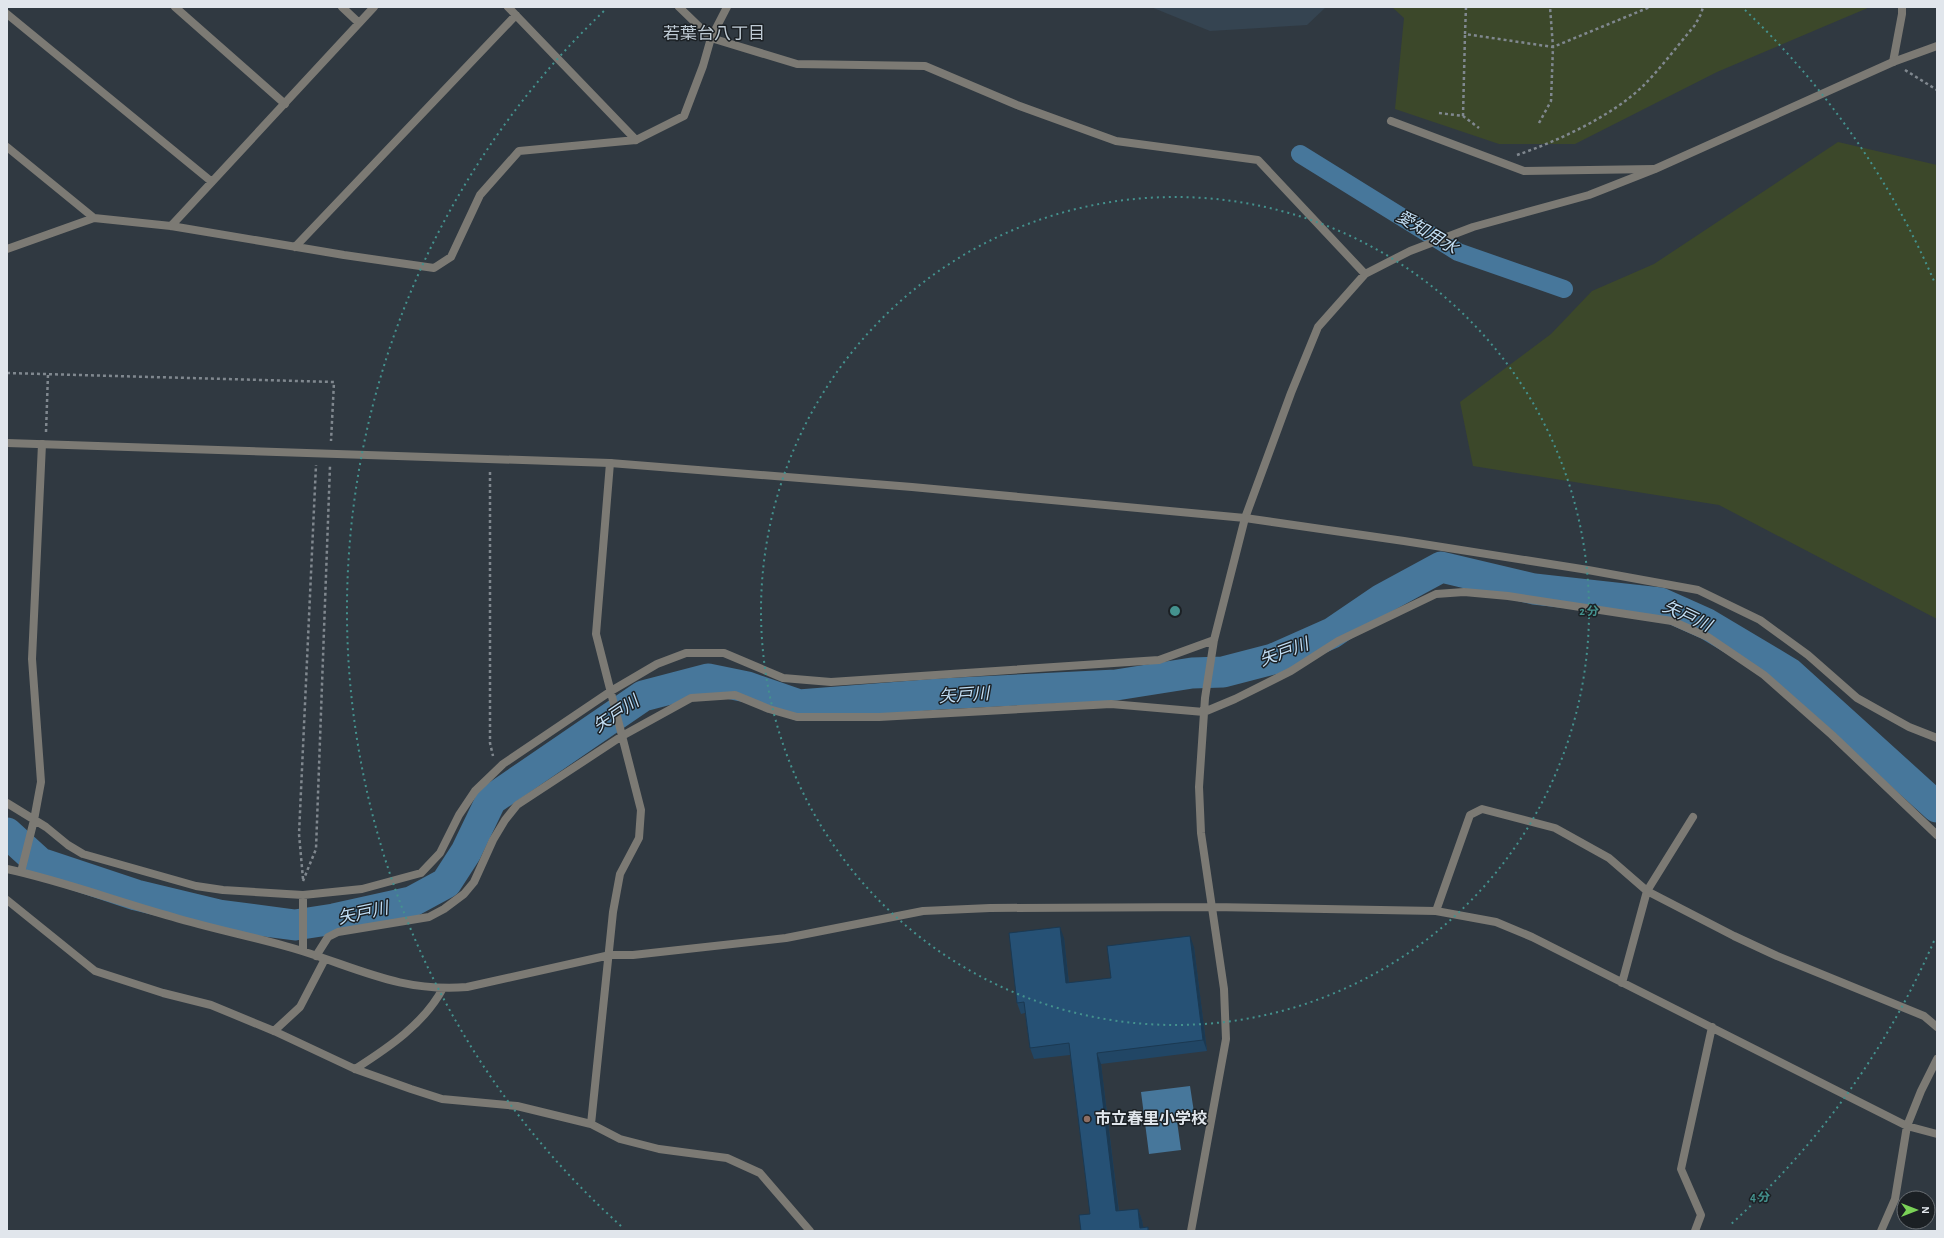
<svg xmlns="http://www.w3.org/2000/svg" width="1944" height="1238" font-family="'Alegreya Sans','Noto Sans JP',sans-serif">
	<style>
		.built { fill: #354451 }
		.green { fill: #3c482a }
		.water { fill: #47779b }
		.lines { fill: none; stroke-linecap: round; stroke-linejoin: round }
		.canal { stroke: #47779b; stroke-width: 18 }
		.river { stroke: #47779b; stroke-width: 31 }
		.path { stroke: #80888f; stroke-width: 2.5; stroke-dasharray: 3 3; stroke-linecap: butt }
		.service { stroke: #7c7a74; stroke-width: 8 }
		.minor { stroke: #7c7a74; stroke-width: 8 }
		.tertiary { stroke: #7c7a74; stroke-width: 8 }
		.wall { fill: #214665 }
		.shaded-wall { fill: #1b3952 }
		.building { fill: #265175; stroke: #1b3952 }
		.ring { fill: none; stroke: #44928e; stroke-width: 2; stroke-dasharray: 2 4 }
		.education-dot { fill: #8d6e63; stroke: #1b2024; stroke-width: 1.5 }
		.labels { text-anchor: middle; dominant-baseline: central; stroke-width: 3; stroke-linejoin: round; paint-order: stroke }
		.poi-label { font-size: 16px; font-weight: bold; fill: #e1e6ec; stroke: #1b2024; text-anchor: start }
		.neighbourhood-label { font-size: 17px; fill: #bfcbd5; stroke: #1b2024 }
		.water-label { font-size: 17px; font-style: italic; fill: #c2def4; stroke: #1b2024 }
		.centre { fill: #44928e; stroke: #1b2024; stroke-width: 2 }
		.ring-label { font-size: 12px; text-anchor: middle; font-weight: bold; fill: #44928e; stroke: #1b2024; stroke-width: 3; stroke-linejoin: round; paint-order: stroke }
	</style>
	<rect width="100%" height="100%" fill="#303941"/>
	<path class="built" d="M1151,7H1326L1307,25L1210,31Z"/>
	<path class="green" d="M1392,7H1870L1717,72L1575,144H1499L1395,109L1404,18Z
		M1838,142L1937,165V619L1719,505L1473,466L1460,402L1551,334L1592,291L1654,264Z"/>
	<path class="water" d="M1190,1086L1195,1119L1177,1121L1181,1150L1149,1154L1141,1092Z"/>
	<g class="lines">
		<path class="canal" d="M1300,154L1458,252L1564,289"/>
		<path class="river" d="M7,833L40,863L136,895L219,915L295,925L334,919L411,902L446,883L466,852L491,800L643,696L708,679L747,687L799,705L940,694L1116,685L1192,673L1223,672L1273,659L1332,633L1382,599L1441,567L1534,589L1660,603L1707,624L1789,673L1937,807"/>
		<path class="path" d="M1466,7L1465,34L1553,47L1650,7
			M1905,70L1937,90
			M1439,113L1463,116L1479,128
			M1463,116L1465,34
			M1539,123L1551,101L1553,47L1550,7
			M1517,155C1558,141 1612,116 1643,86C1661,68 1678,45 1695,25L1701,14L1703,7
			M7,373L334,382L331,441
			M46,432L48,374
			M490,472V743L493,756
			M303,879L299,834L316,465
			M303,881L316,849L330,466"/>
		<path class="service" d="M1893,62L1902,14V7
			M1391,121L1524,171L1654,169"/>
		<path class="minor" d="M175,7L285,104
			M342,7L359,23
			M508,7L636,140
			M679,7L711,38L797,64L925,66L1017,105L1116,141L1258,160L1365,274
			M7,14L212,182
			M7,147L94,218
			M171,226L374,7
			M295,247L516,15
			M7,249L94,218L171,226L344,255L434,268L451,257L480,195L519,151L636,140L684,116L703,66L711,38L727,7
			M7,803L46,827L68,845L83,854L196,886L223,890L303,895L362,889L421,873L440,853L459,815L475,791L503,764L611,691L657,664L686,653H724L783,678L831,682L1159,660L1214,640
			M7,869C63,881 118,902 173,917C216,930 260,938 302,951C362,970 402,992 467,987L610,955H633L786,938L923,911L990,908L1211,907L1436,911L1496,922L1532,937L1907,1126L1937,1134
			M21,872L34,820L41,782L32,659L42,444
			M303,895V951
			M7,900L95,971L163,993L211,1005L274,1031L355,1069L411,1089L442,1099L517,1106L591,1124L620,1139L659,1149L727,1158L760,1173L810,1231
			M1436,911L1470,815L1482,809L1555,828L1609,858L1647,891L1734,936L1777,956L1924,1016L1937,1027
			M316,956L328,937L338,932L429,917L444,909L464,894L474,882L493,840L505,820L517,805L622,736L691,698L735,695L769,709L797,717H879L1111,704L1204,712L1235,699L1291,671L1338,641L1436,594L1464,592L1508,596L1672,621L1708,637L1764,675L1832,735L1937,835
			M1622,983L1647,891L1693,817
			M274,1031L300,1007L325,959
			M355,1069C388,1048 425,1023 443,988
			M591,1124L613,912L620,874L639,838L641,810L596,634L610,463
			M1191,1231L1226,1039L1224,989L1201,833L1199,787L1205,698L1214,640L1245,518L1291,393L1318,327L1365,274L1410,251L1473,227L1589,195L1655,169L1893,62L1937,46
			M1695,1231L1701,1215L1681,1169L1712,1027
			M1881,1231L1895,1199L1907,1126L1921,1091L1937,1059"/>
		<path class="tertiary" d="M7,443L610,463L912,487L1245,518L1404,541L1588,570L1698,590L1760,620L1808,655L1857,698L1909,727L1937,738"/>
	</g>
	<path class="wall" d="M1064,938L1069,983L1111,978L1194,947L1207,1051L1101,1064L1119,1211L1138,1209L1142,1220L1143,1228L1148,1227L1149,1231H1081L1090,1214L1070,1055L1034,1059L1030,1048L1025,1013L1021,1014L1017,1003Z"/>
	<path class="shaded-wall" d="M1060,927L1064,938L1070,994L1066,983Z
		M1190,936L1194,947L1207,1051L1203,1040Z
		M1097,1053L1101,1064L1120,1222L1116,1211Z
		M1138,1209L1142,1220L1144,1231L1140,1228Z"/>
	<path class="building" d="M1060,927L1066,983L1111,978L1107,946L1190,936L1203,1040L1097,1053L1116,1211L1138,1209L1140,1228L1148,1227V1231H1081L1079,1215L1090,1214L1069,1043L1030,1048L1024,1002L1017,1003L1009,933Z"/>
	<g class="ring">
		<circle cx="1175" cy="611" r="414"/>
		<path d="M1934 941A828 828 0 0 1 1729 1226M621 1226A828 828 0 0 1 605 10M1745 10A828 828 0 0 1 1934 281"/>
	</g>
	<circle class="education-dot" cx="1087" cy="1119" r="4"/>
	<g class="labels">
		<g class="poi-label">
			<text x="1095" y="1119">市立春里小学校</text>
		</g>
		<g class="neighbourhood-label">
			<text x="714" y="33">若葉台八丁目</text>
		</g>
		<g class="water-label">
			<text transform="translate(1427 232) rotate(31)">愛知用水</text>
			<text transform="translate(1687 616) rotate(25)">矢戸川</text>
			<text transform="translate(1284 652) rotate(-20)">矢戸川</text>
			<text transform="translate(964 695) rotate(-4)">矢戸川</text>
			<text transform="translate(616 714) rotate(-34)">矢戸川</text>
			<text transform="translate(363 913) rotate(-12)">矢戸川</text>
		</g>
	</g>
	<circle cx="1175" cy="611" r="6" class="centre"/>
	<g class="ring-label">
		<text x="1589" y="615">2 分</text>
		<text x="1760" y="1201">4 分</text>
	</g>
	<rect width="1944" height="1238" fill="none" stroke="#e1e6ec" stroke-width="16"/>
	<g transform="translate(1916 1210) rotate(90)"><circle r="19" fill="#1b2024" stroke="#6a6f74"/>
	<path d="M0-3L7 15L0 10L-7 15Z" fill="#7ad157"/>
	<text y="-6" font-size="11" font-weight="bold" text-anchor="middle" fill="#e1e6ec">N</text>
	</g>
</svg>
